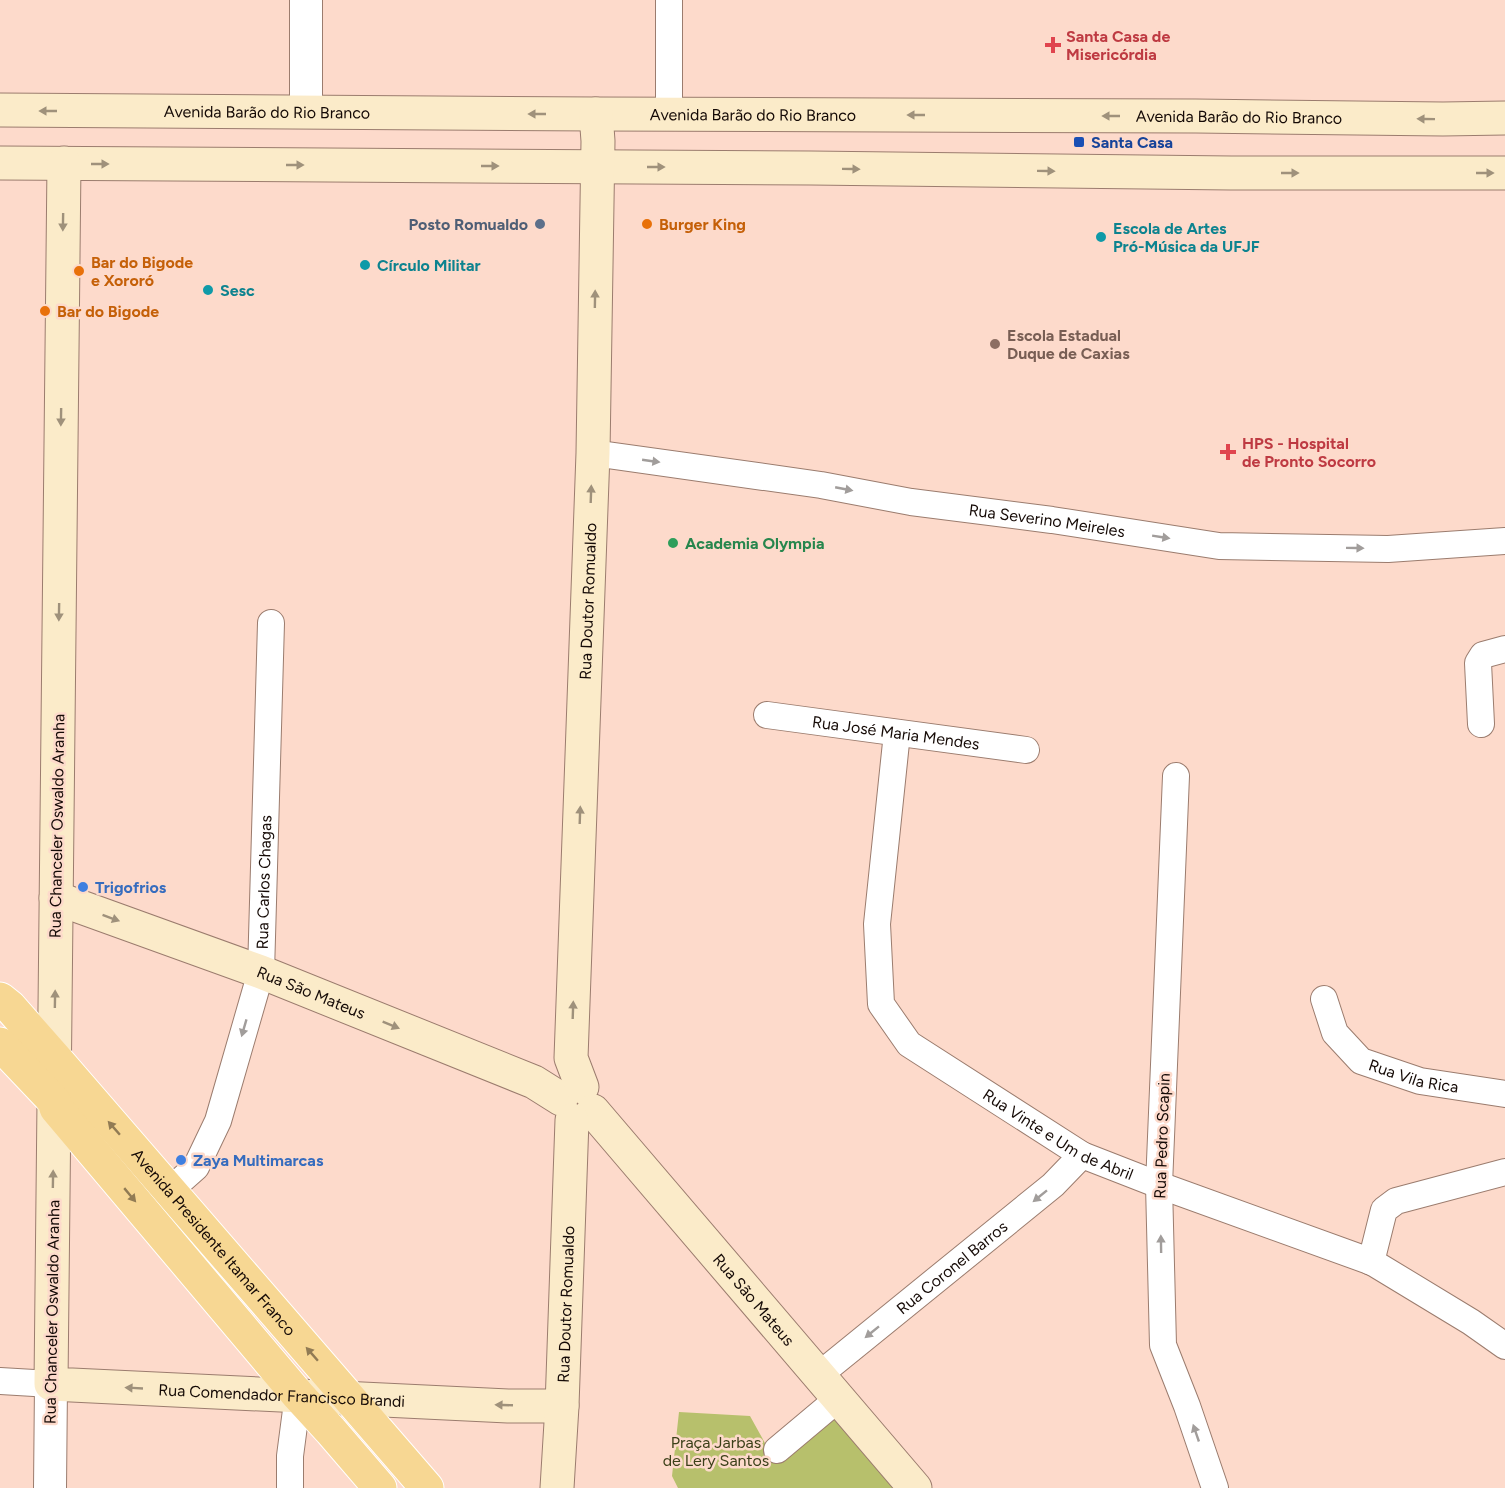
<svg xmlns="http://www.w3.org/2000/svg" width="1505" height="1488" font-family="Figtree,sans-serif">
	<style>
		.green { fill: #b7c06c }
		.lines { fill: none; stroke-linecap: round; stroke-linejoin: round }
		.minor-casing { stroke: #9b7c6e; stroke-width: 28 }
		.tertiary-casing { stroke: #9b7c6e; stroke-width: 34 }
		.secondary-casing { stroke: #9b7c6e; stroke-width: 35 }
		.primary-casing { stroke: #fff; stroke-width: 35 }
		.minor { stroke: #fff; stroke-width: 26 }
		.tertiary { stroke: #fff; stroke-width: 32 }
		.secondary { stroke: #fbebc9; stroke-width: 33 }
		.primary { stroke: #f7d793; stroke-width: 33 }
		.oneway { fill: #9f917b }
		.oneway2 { fill: #a19d9b }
		.oneway3 { fill: #917b54 }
		.health-dot { fill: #e0444e; stroke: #fddacb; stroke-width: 2 }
		.transit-dot { fill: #1a4fb4; stroke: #fddacb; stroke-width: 2 }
		.service-dot { fill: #5c6f8a; stroke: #fddacb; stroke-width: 2 }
		.food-dot { fill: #e8710a; stroke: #fddacb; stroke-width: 2 }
		.culture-dot { fill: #0f9aa8; stroke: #fddacb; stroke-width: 2 }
		.education-dot { fill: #8d6e63; stroke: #fddacb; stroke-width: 2 }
		.leisure-dot { fill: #2e9e5b; stroke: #fddacb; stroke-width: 2 }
		.shop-dot { fill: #3f7fe0; stroke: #fddacb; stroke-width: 2 }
		.labels { text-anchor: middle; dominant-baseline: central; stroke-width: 5; stroke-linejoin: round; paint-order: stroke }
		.health-label { font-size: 16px; font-weight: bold; fill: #be3a42; stroke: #fddacb; text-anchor: start }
		.street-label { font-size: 16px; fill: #150a06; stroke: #fddacb }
		.transit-label { font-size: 16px; font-weight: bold; fill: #164399; stroke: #fddacb; text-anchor: start }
		.service-label { font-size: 16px; font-weight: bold; fill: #4e5e75; stroke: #fddacb; text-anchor: end }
		.food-label { font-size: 16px; font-weight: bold; fill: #c56008; stroke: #fddacb; text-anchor: start }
		.culture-label { font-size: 16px; font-weight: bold; fill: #0d838f; stroke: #fddacb; text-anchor: start }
		.education-label { font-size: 16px; font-weight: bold; fill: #785e54; stroke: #fddacb; text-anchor: start }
		.leisure-label { font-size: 16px; font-weight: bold; fill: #27864d; stroke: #fddacb; text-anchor: start }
		.shop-label { font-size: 16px; font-weight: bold; fill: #366cbe; stroke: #fddacb; text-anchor: start }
		.park-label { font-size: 16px; fill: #3c4019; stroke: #fddacb }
	</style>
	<rect width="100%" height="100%" fill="#fddacb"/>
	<path class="green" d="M679,1412L750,1416L776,1463L841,1414L902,1488H678L672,1476Z"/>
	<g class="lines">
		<g class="minor-casing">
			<g id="minor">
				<path d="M669,0V114"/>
				<path id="s1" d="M593,453L821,485L911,502L1052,520L1219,546L1388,549L1505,541"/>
				<path id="s2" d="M767,715L1026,750"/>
				<path d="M1481,724L1478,663L1483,655L1505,649"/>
				<path id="s3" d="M897,733L877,924L881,1004L909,1044L1082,1155L1159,1185L1372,1262L1471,1322L1505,1346"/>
				<path d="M1176,776L1159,1185L1163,1345L1187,1406L1215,1488"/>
				<path id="s4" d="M1324,999L1335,1033L1361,1061L1420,1081L1505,1094"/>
				<path id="s5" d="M169,1191L196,1167L218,1121L261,972L271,623"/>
				<path d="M1371,1262L1384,1210L1396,1201L1505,1172"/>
				<path id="s6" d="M819,1375L1053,1185L1082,1155"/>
				<path d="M0,1381L51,1384"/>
				<path d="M777,1450L839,1398"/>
				<path d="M290,1488V1456L298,1395"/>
			</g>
		</g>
		<g class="tertiary-casing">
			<path id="tertiary" d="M306,112V0
				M50,1488L51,1384"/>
		</g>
		<g class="secondary-casing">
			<g id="secondary">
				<path id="s7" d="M0,110L596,114L1196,116L1443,119L1505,118"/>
				<path d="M0,163L811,168L1231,173H1505"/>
				<path id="s8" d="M64,163L51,1384L508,1406H562"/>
				<path id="s9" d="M56,898L261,972L534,1082L561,1099"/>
				<path id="s10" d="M582,1087L571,1058L593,453L598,141L596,114"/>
				<path id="s11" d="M593,1111L915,1488"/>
				<path id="s12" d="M557,1488L562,1406L572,1120"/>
			</g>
		</g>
		<g class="primary-casing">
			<g id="primary">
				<path id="s13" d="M0,999L10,1007L54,1057L427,1488"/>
				<path d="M0,1044L54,1101L56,1108L298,1395L331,1431L380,1488"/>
			</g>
		</g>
		<use href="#minor" class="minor"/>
		<use href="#tertiary" class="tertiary"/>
		<use href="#secondary" class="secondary"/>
		<use href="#primary" class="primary"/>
	</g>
	<defs><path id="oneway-solid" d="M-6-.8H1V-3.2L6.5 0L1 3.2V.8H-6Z" transform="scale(1.5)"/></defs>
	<g class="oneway">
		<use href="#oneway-solid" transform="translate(48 111) rotate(-180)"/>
		<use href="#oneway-solid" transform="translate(537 114) rotate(-180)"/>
		<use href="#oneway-solid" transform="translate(916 115) rotate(-180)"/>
		<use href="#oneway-solid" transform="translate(1111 116) rotate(-180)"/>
		<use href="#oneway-solid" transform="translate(1426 119) rotate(-179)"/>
		<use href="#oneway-solid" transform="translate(100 164)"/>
		<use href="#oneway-solid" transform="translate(295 165)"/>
		<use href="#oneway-solid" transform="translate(490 166)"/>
		<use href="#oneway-solid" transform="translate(656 167)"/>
		<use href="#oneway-solid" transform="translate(851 169) rotate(1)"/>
		<use href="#oneway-solid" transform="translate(1046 171) rotate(1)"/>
		<use href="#oneway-solid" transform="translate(1290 173)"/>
		<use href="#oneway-solid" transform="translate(1485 173)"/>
		<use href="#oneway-solid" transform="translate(63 222) rotate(91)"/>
		<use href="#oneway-solid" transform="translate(595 299) rotate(-89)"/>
		<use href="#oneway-solid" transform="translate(61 417) rotate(91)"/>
		<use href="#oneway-solid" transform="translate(591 494) rotate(-88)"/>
		<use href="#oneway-solid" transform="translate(59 612) rotate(91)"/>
		<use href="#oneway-solid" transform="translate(580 815) rotate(-88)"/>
		<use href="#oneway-solid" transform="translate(111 918) rotate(20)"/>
		<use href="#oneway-solid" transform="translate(55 999) rotate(-89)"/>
		<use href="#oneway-solid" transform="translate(573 1010) rotate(-88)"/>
		<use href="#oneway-solid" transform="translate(391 1025) rotate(22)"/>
		<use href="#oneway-solid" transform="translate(53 1179) rotate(-89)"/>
		<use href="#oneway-solid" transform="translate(134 1388) rotate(-177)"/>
		<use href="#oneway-solid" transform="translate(504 1405) rotate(-178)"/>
	</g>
	<g class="oneway2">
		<use href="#oneway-solid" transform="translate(651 461) rotate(8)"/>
		<use href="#oneway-solid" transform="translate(844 489) rotate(11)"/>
		<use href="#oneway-solid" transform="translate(1161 537) rotate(9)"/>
		<use href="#oneway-solid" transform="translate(1355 548) rotate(1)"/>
		<use href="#oneway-solid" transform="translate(244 1028) rotate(106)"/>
		<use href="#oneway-solid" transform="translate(1040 1196) rotate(141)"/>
		<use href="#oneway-solid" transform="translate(1161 1244) rotate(-91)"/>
		<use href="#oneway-solid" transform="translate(872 1332) rotate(141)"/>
		<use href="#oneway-solid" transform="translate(1196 1433) rotate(-109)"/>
	</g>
	<g class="oneway3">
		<use href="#oneway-solid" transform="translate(114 1128) rotate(-131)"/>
		<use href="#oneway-solid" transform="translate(130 1195) rotate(50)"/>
		<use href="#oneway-solid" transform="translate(312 1354) rotate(-131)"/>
	</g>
	<g class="health-dot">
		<path d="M1050 36h6v6h6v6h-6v6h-6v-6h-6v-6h6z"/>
		<path d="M1225 443h6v6h6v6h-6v6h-6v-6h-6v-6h6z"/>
	</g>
	<rect class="transit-dot" x="1073" y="136" width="12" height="12" rx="3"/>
	<circle class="service-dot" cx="540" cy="224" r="6"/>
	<g class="food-dot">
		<circle cx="647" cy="224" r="6"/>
		<circle cx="79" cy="271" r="6"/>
		<circle cx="45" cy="311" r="6"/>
	</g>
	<g class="culture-dot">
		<circle cx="1101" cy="237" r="6"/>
		<circle cx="365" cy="265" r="6"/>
		<circle cx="208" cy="290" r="6"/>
	</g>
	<circle class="education-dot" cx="995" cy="344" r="6"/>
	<circle class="leisure-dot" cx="673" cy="543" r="6"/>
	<g class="shop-dot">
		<circle cx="83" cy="887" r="6"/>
		<circle cx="181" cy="1160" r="6"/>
	</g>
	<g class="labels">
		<g class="health-label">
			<text x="1066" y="36">Santa Casa de<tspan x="1066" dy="18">Misericórdia</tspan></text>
			<text x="1242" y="443">HPS - Hospital<tspan x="1242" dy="18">de Pronto Socorro</tspan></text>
		</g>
		<g class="street-label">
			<text stroke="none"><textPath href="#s7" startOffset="267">Avenida Barão do Rio Branco</textPath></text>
			<text stroke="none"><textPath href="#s7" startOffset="753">Avenida Barão do Rio Branco</textPath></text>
			<text stroke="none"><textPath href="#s7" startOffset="1239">Avenida Barão do Rio Branco</textPath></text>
			<text stroke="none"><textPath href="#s1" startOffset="459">Rua Severino Meireles</textPath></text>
			<text stroke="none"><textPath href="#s10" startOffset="488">Rua Doutor Romualdo</textPath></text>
			<text stroke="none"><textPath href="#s2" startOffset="130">Rua José Maria Mendes</textPath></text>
			<text transform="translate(57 826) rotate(-89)">Rua Chanceler Oswaldo Aranha</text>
			<text stroke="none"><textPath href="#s5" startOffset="332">Rua Carlos Chagas</textPath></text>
			<text stroke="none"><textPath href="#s9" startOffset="272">Rua São Mateus</textPath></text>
			<text stroke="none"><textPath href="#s4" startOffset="129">Rua Vila Rica</textPath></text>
			<text stroke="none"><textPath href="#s3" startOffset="496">Rua Vinte e Um de Abril</textPath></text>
			<text transform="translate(1162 1136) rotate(-88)">Rua Pedro Scapin</text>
			<text stroke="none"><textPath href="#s13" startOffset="324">Avenida Presidente Itamar Franco</textPath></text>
			<text stroke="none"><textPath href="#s6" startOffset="171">Rua Coronel Barros</textPath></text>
			<text stroke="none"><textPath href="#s11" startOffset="248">Rua São Mateus</textPath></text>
			<text stroke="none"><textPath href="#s12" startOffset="184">Rua Doutor Romualdo</textPath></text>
			<text transform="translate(52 1312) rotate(-89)">Rua Chanceler Oswaldo Aranha</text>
			<text stroke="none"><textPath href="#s8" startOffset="1452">Rua Comendador Francisco Brandi</textPath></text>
		</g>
		<g class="transit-label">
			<text x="1091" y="142">Santa Casa</text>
		</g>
		<g class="service-label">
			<text x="528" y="224">Posto Romualdo</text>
		</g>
		<g class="food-label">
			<text x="659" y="224">Burger King</text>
			<text x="91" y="262">Bar do Bigode<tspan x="91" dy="18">e Xororó</tspan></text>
			<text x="57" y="311">Bar do Bigode</text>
		</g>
		<g class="culture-label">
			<text x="1113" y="228">Escola de Artes<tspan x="1113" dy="18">Pró-Música da UFJF</tspan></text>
			<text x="377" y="265">Círculo Militar</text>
			<text x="220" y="290">Sesc</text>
		</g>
		<g class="education-label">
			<text x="1007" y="335">Escola Estadual<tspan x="1007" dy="18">Duque de Caxias</tspan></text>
		</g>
		<g class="leisure-label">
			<text x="685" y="543">Academia Olympia</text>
		</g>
		<g class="shop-label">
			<text x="95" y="887">Trigofrios</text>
			<text x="193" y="1160">Zaya Multimarcas</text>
		</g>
		<g class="park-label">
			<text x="716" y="1442">Praça Jarbas<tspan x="716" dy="18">de Lery Santos</tspan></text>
		</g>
	</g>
</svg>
